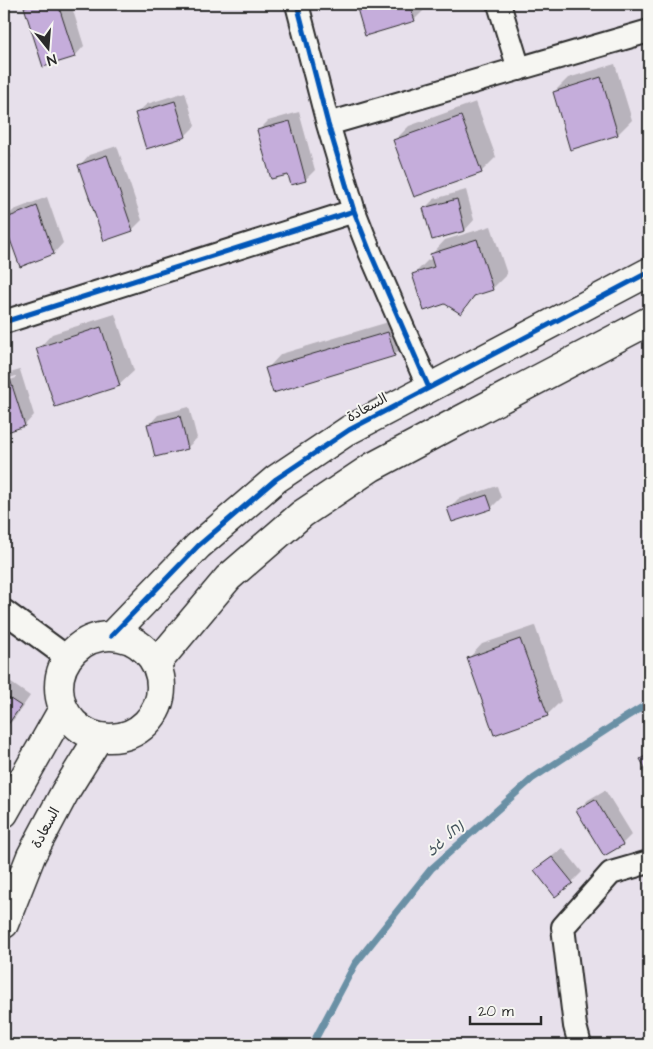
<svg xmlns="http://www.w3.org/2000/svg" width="653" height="1049" font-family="'Architects Daughter','Playpen Sans Arabic','Playpen Sans Hebrew',sans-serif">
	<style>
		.shadow { fill: #0003 }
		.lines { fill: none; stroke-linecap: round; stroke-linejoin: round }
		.stream { stroke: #6b90a5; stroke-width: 7 }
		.building { fill: #c5addb; stroke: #2b2b2b }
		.street-casing { stroke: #2b2b2b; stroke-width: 26 }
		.secondary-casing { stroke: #2b2b2b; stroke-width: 31 }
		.street { stroke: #f6f6f2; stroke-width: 22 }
		.secondary { stroke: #f6f6f2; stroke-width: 28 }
		.cycleway-casing { stroke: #f6f6f2; stroke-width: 8 }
		.cycleway { stroke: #0057b8; stroke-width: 5 }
		.labels { text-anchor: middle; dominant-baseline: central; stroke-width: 4; stroke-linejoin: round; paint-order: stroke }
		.street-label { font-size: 14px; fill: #2b2b2b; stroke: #f6f6f2 }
		.water-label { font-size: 15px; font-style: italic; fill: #46555e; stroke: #f6f6f2 }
	</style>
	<rect width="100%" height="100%" fill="#e7e0eb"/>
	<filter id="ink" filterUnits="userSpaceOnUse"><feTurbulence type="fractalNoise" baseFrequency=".02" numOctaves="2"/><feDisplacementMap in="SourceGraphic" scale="10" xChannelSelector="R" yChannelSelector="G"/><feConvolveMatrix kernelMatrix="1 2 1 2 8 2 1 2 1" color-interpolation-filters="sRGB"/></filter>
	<g filter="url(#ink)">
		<path class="shadow" d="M28,4H71L84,46L75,56L25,7Z
			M359,4H422L424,10L414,20L358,5Z
			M615,64L632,120L618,134L570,148L554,92L568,78Z
			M185,92L195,126L185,136L137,113L147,104Z
			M476,102L496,157L481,172L394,141L409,126Z
			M299,112L315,170L306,179L292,183L289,173L258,131L268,121Z
			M4,133L11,157L4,164Z
			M117,146L142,220L132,230L80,165L89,155Z
			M466,190L474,220L465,230L433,238L425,208L434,199Z
			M47,197L63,243L54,253L21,265L4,219L14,210Z
			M491,226L507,274L492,289L478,293L461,312L414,274L428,260L432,259L431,255L445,240Z
			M115,314L134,371L119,385L38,349L52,334Z
			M402,318L409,341L394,355L267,369L281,354Z
			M20,370L34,415L25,425L4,432V382L16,378V376L4,380V375Z
			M189,407L197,438L187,448L149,425L158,415Z
			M497,486L501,498L491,508L448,509L458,499Z
			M535,626L561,701L547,715L468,659L482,644Z
			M4,678L30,696L14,719L4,729Z
			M605,790L632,834L622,844L578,810L588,800Z
			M563,848L582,872L572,882L536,871L546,861Z"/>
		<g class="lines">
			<path class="stream" d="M312,1045L355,964L431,869L533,778L626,717L649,703"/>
		</g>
		<path class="building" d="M32,4H58L75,57L43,67L24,7Z
			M360,4H409L415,21L365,36L356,5Z
			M601,77L618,135L570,150L553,92Z
			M175,101L186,137L146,149L135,113Z
			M461,116L482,173L414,197L393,140Z
			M290,121L306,181L291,185L288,175L271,179L257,130Z
			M107,155L133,231L104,241L78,165Z
			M457,199L465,231L432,240L423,208Z
			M37,206L54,254L20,267L4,223V219Z
			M477,239L493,290L474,296L461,314L445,304L424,311L412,274L434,267L430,254Z
			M101,327L120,386L55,407L36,348Z
			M388,332L395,356L273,393L265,368Z
			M10,379L25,426L4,433V381Z
			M180,416L188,449L155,457L147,424Z
			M487,495L492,509L452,522L447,508Z
			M520,639L548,716L494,735L467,658Z
			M4,695L21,706L4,730Z
			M649,754V775L640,759Z
			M595,799L623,845L604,856L576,810Z
			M552,857L573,883L555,897L534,870Z"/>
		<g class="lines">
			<g class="street-casing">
				<path id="street" d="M297,4L328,124L354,211L370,252L429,388
					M499,4L519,69
					M328,124L649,31
					M4,322L354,211
					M4,611L68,658
					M580,1045L575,1026L563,927L611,873L649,862"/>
			</g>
			<g class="secondary-casing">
				<path id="secondary" d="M111,636L198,546L276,479L349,430L429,388L649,272
					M59 687a51 51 0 1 1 102 0a51 51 0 1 1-102 0Z
					M156,664L228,578L302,514L372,467L449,426L649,321
					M4,813L63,709
					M4,924L31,856L65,792L99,737"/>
			</g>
			<use href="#street" class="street"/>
			<use href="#secondary" class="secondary"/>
			<g class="cycleway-casing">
				<path id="cycleway" d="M297,4L328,124L354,211L370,252L429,388
					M4,322L354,211
					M111,636L198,546L276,479L349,430L429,388L649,272"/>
			</g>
			<use href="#cycleway" class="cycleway"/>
		</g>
	</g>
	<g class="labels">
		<g class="street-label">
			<text transform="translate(367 408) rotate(-29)">السعادة</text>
			<text transform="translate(46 828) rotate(-62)">السعادة</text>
		</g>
		<g class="water-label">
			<text transform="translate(445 838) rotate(-42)">נחל גז</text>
		</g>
	</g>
	<rect width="653" height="1049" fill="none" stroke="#f6f6f2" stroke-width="20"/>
	<rect x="10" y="10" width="633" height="1029" fill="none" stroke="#2b2b2b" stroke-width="2" filter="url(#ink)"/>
	<g transform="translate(48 48) rotate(163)" stroke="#f6f6f2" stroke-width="4" paint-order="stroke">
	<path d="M0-4L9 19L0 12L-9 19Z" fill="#2b2b2b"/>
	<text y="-8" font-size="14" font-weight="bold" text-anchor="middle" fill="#2b2b2b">N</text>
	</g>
	<path d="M470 1016v8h71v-8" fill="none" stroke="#2b2b2b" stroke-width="2.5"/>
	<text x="478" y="1016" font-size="15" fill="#2b2b2b" stroke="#f6f6f2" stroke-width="4" paint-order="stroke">20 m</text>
</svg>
